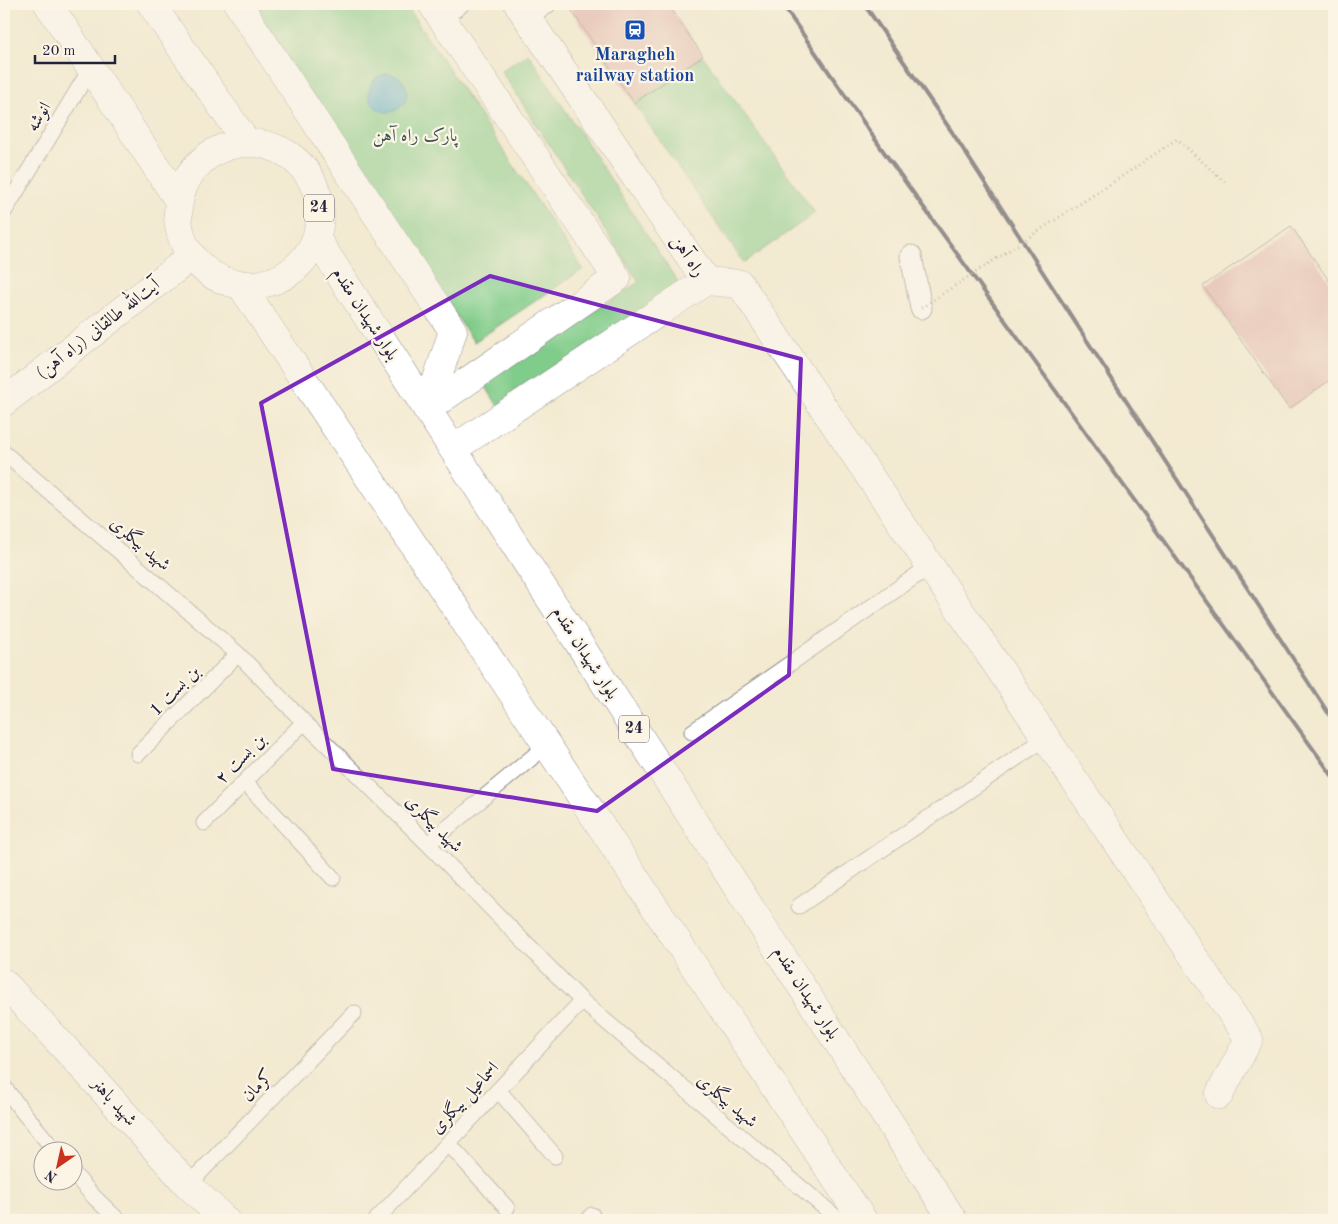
<svg xmlns="http://www.w3.org/2000/svg" width="1338" height="1224" font-family="'Old Standard TT',Amiri,serif">
	<style>
		.green { fill: #80cc8a; stroke: #517762 }
		.water { fill: #4faacd; stroke: #386684 }
		.building { fill: #dea4a2 }
		.lines { fill: none; stroke-linecap: round; stroke-linejoin: round }
		.service-casing { stroke: #8a8686; stroke-width: 17 }
		.pedestrian-casing { stroke: #8a8686; stroke-width: 23 }
		.minor-casing { stroke: #8a8686; stroke-width: 29 }
		.tertiary-casing { stroke: #8a8686; stroke-width: 29 }
		.primary-casing { stroke: #8a8686; stroke-width: 29 }
		.service { stroke: #fff; stroke-width: 15 }
		.pedestrian { stroke: #fff; stroke-width: 21 }
		.minor { stroke: #fff; stroke-width: 28 }
		.tertiary { stroke: #fff; stroke-width: 28 }
		.primary { stroke: #fff; stroke-width: 28 }
		.rail { stroke: #22223b; stroke-width: 4 }
		.path-bridge { stroke: #8a8686; stroke-width: 3; stroke-dasharray: 1 4; stroke-linecap: butt }
		.marked { fill: none; stroke: #7b2cbf; stroke-width: 4; stroke-linejoin: round }
		.labels { text-anchor: middle; dominant-baseline: central; stroke-width: 4.5; stroke-linejoin: round; paint-order: stroke }
		.shield { fill: #fcf5e5; stroke: #63616e; stroke-width: 1 }
		.shield-label { font-size: 16px; font-weight: bold; fill: #22223b }
		.transit-label { font-size: 18px; font-weight: bold; fill: #164399; stroke: #fcf5e5 }
		.street-label { font-size: 18px; fill: #22223b; stroke: #fcf5e5 }
		.park-label { font-size: 18px; fill: #3e5553; stroke: #fcf5e5 }
	</style>
	<rect width="100%" height="100%" fill="#fcf5e5"/>
	<filter id="ink" filterUnits="userSpaceOnUse"><feTurbulence type="fractalNoise" baseFrequency=".02" numOctaves="2"/><feDisplacementMap in="SourceGraphic" scale="10" xChannelSelector="R" yChannelSelector="G"/><feConvolveMatrix kernelMatrix="1 2 1 2 8 2 1 2 1" color-interpolation-filters="sRGB"/></filter>
	<filter id="wash" filterUnits="userSpaceOnUse"><feTurbulence type="fractalNoise" baseFrequency=".0096" numOctaves="4" result="noise"/><feDisplacementMap in="SourceGraphic" scale="20" xChannelSelector="R" yChannelSelector="G"/><feGaussianBlur stdDeviation="1.12" result="paint"/><feColorMatrix in="noise" values="0 0 0 0 0 0 0 0 0 0 0 0 0 0 0 0 0 1.4 0 .05"/><feComposite in="paint" operator="in"/></filter>
	<g filter="url(#wash)">
		<rect width="100%" height="100%" fill="#f3ead1"/>
		<path class="green" d="M246,4H405L583,269L474,342Z
			M528,53L681,287L498,406L483,382L639,282L501,71Z
			M703,56L815,213L744,263L634,103Z"/>
		<path class="water" d="M369 93a19 19 0 1 1 38 0a19 19 0 1 1-38 0Z"/>
		<g id="blocks">
			<path class="building" d="M567,4H668L703,56L634,103Z
				M1291,226L1334,288V377L1289,409L1203,286Z"/>
		</g>
	</g>
	<g filter="url(#ink)">
		<use href="#blocks" fill-opacity="0" stroke="#8a8686" stroke-width="1"/>
		<g class="lines">
			<g class="service-casing">
				<path id="service" d="M4,212L91,68
					M4,453L149,577L238,654L304,722L428,844L582,1001L839,1220
					M692,732L930,566
					M138,754L238,654
					M245,782L333,878
					M204,823L304,722
					M428,844L547,745
					M799,906L1046,738
					M4,1087L23,1112L56,1152
					M498,1090L555,1156
					M448,1143L507,1208
					M72,1172L94,1197L118,1220
					M188,1185L354,1013
					M376,1220L582,1001
					M588,1220L592,1215"/>
			</g>
			<g class="pedestrian-casing">
				<path id="pedestrian" d="M441,16L458,4
					M527,16L545,4
					M911,256L921,308"/>
			</g>
			<g class="minor-casing">
				<path id="minor" d="M238,4L453,331L427,409
					M706,281L740,284L1249,1039L1219,1095
					M427,409L617,278L432,4
					M453,449L706,281L518,4"/>
			</g>
			<g class="tertiary-casing">
				<path id="tertiary" d="M4,402L192,256
					M4,983L86,1071L188,1185L225,1220"/>
			</g>
			<g class="primary-casing">
				<path id="primary" d="M48,4L179,201
					M151,4L247,143
					M178 214a71 71 0 1 1 142 0a71 71 0 1 1-142 0Z
					M316,238L953,1220
					M240,284L863,1220"/>
			</g>
			<use href="#service" class="service"/>
			<use href="#pedestrian" class="pedestrian"/>
			<use href="#minor" class="minor"/>
			<use href="#tertiary" class="tertiary"/>
			<use href="#primary" class="primary"/>
			<path class="rail" d="M782,4L886,155L1334,778
				M864,4L952,132L1334,722"/>
			<path class="path-bridge" d="M921,308L1124,175L1177,139L1227,184"/>
		</g>
	</g>
	<path d="M0 0H1338V1224H0ZM490,276L801,359L789,675L597,811L333,769L261,403Z" fill="#f3ead1" fill-opacity=".55" fill-rule="evenodd"/>
	<path class="marked" d="M490,276L801,359L789,675L597,811L333,769L261,403Z"/>
	<defs>
		<g id="station-square" transform="scale(1.125)"><rect x="-9" y="-9" width="18" height="18" rx="4" fill="#1a4fb4" stroke="#fcf5e5"/><path d="M-3-6H3Q5-6 5-4V2Q5 4 3 4L4.5 6H3L1.5 4h-3L-3 6H-4.5L-3 4Q-5 4-5 2V-4Q-5-6-3-6ZM-3.5-4v3h7v-3ZM-3.5 1v1.5H-2V1ZM2 1v1.5H3.5V1Z" fill="#fff"/></g>
	</defs>
	<g fill-rule="evenodd">
		<use href="#station-square" x="635" y="30"/>
	</g>
	<g class="labels">
		<g class="shield">
			<rect x="304" y="194.5" width="30" height="27" rx="4"/>
			<rect x="619" y="715.5" width="30" height="27" rx="4"/>
		</g>
		<g class="shield-label">
			<text x="319" y="208">24</text>
			<text x="634" y="729">24</text>
		</g>
		<g class="transit-label">
			<text x="635" y="55">Maragheh<tspan x="635" dy="21">railway station</tspan></text>
		</g>
		<g class="street-label">
			<text transform="translate(39 117) rotate(-59)">انوشه</text>
			<text transform="translate(688 256) rotate(57)">راه آهن</text>
			<text transform="translate(365 314) rotate(57)">بلوار شهیدان مقدم</text>
			<text transform="translate(98 329) rotate(-38)">(راه آهن) آیت‌الله طالقانی</text>
			<text transform="translate(140 544) rotate(40)">شهید بیگلری</text>
			<text transform="translate(585 653) rotate(57)">بلوار شهیدان مقدم</text>
			<text transform="translate(175 691) rotate(-45)">بن بست 1</text>
			<text transform="translate(241 759) rotate(-45)">بن بست ۲</text>
			<text transform="translate(434 824) rotate(45)">شهید بیگلری</text>
			<text transform="translate(806 993) rotate(57)">بلوار شهیدان مقدم</text>
			<text transform="translate(258 1086) rotate(-46)">کرمان</text>
			<text transform="translate(465 1098) rotate(-47)">اسماعیل بیگلری</text>
			<text transform="translate(727 1101) rotate(40)">شهید بیگلری</text>
			<text transform="translate(114 1102) rotate(48)">شهید باهنر</text>
		</g>
		<g class="park-label">
			<text x="415" y="136">پارک راه آهن</text>
		</g>
	</g>
	<rect width="1338" height="1224" fill="none" stroke="#fcf5e5" stroke-width="20"/>
	<g transform="translate(58 1166) rotate(214)"><circle r="24" fill="#fcf5e5" stroke="#a5a1a1"/>
	<path d="M0-4L9 19L0 12L-9 19Z" fill="#c8321e"/>
	<text y="-8" font-size="14" font-weight="bold" text-anchor="middle" fill="#22223b">N</text>
	</g>
	<path d="M35 55v8h80v-8" fill="none" stroke="#22223b" stroke-width="2.5"/>
	<text x="42" y="55" font-size="15" fill="#22223b" stroke="#fcf5e5" stroke-width="4" paint-order="stroke">20 m</text>
</svg>
